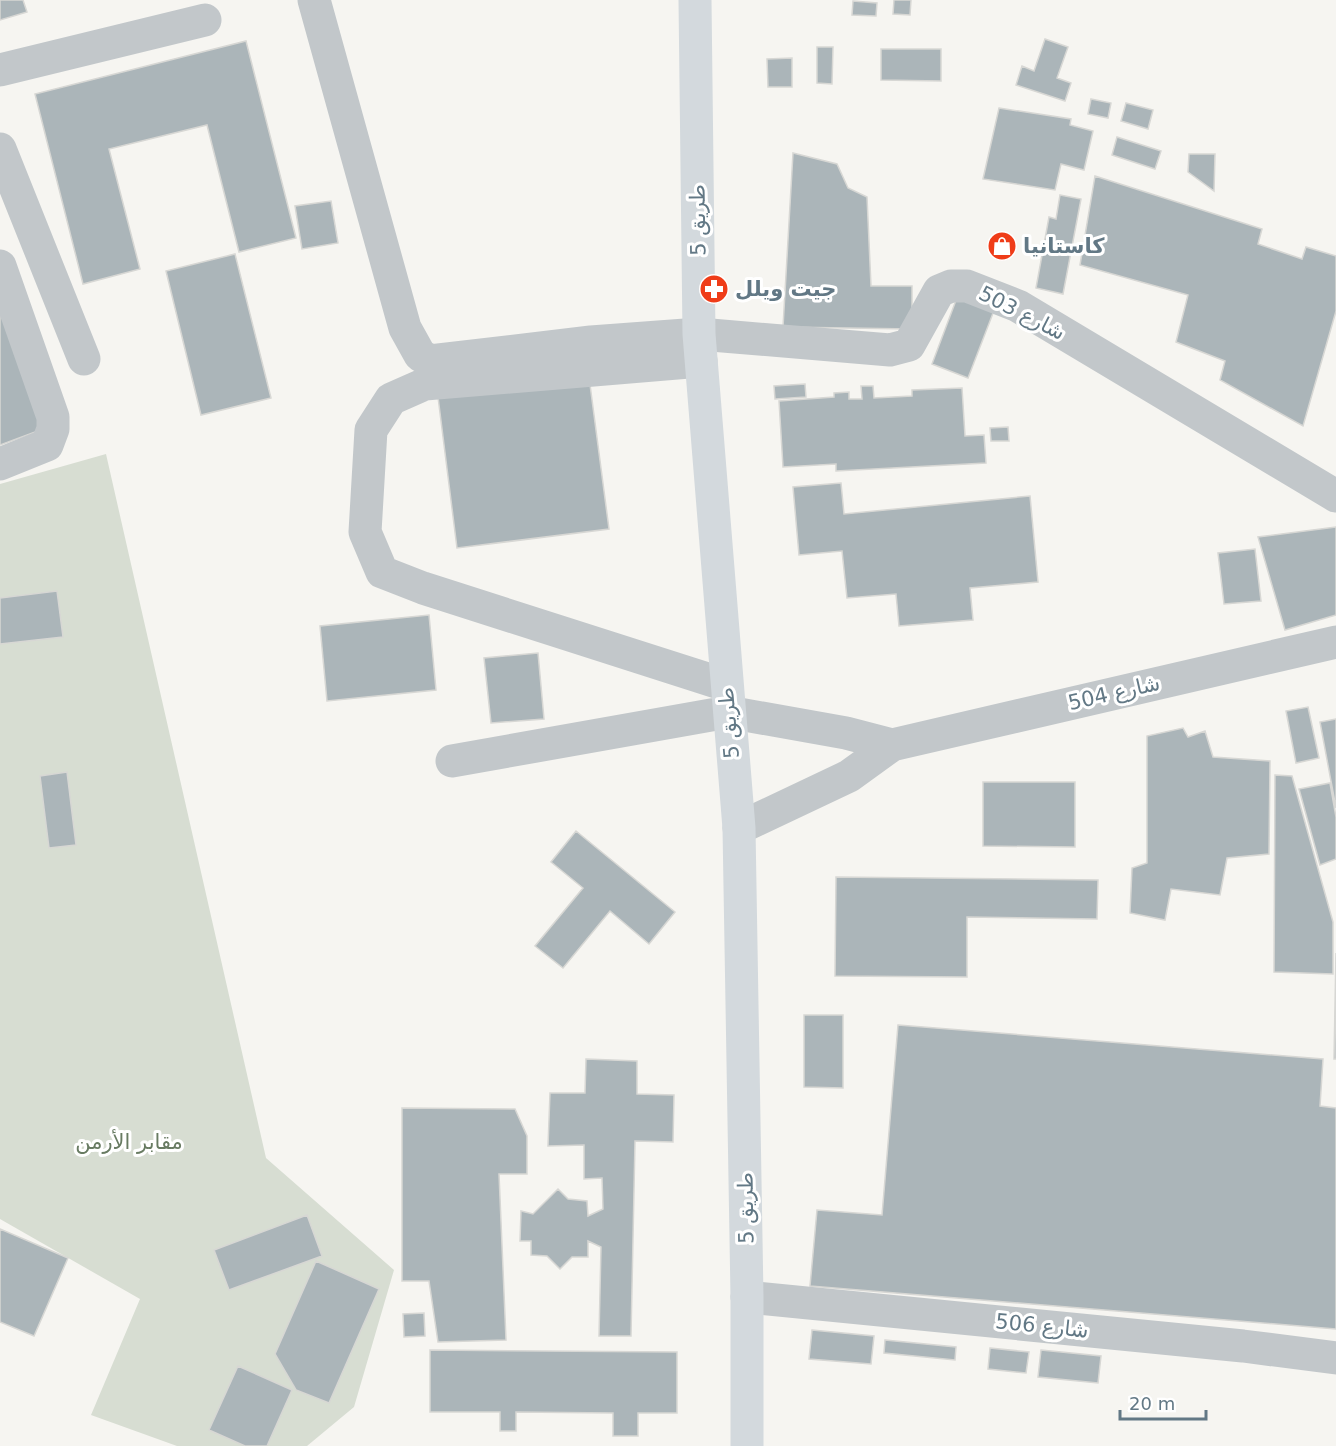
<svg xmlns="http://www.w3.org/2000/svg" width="1336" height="1446" font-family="'DejaVu Sans','Noto Naskh Arabic',sans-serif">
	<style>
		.green { fill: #d7ddd2 }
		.building { fill: #abb5b9; stroke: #d7d7d4; stroke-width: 1.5 }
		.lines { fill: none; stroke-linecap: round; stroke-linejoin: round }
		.minor { stroke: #c2c7ca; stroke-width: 33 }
		.major { stroke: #d3d9dd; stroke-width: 33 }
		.labels { text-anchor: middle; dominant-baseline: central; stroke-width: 6; stroke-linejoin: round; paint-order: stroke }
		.street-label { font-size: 21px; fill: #627885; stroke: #fff }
		.poi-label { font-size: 21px; font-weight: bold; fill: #627885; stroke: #fff; text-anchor: start }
		.park-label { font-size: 21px; fill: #687b62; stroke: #fff }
	</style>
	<rect width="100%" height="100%" fill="#f6f5f1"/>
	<path class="green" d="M106,454L266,1158L394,1270L354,1407L307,1446H177L91,1415L140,1299L0,1219V484Z"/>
	<path class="building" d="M0,0H23L27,12L0,20Z
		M894,0H911L910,15L893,14Z
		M853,1L877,3L876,16L852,15Z
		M1045,39L1068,47L1057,78L1071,83L1065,101L1016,85L1022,66L1034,71Z
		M246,41L296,238L239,252L207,125L109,149L140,269L83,284L35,94Z
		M817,47H833L832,84L817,83Z
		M881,49H941V81L881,80Z
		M792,58V87H768L767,59Z
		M1091,99L1111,103L1108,118L1088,114Z
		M1126,103L1153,110L1148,129L1121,121Z
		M999,108L1071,119L1070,125L1093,131L1084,170L1061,164L1055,190L983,179Z
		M1117,137L1161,151L1155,169L1112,155Z
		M793,153L837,164L848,188L867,197L871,286H912V329L783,327Z
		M1189,154H1215L1214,191L1188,172Z
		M1095,176L1262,229L1258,244L1302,259L1306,247L1336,256V311L1303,426L1220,380L1225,361L1176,342L1188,295L1080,265Z
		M1060,195L1081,199L1063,294L1036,288L1049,217L1056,219Z
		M331,201L338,243L302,249L295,206Z
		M235,254L271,398L201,415L166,271Z
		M958,295L995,308L968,378L932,364Z
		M0,304L46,428L0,445Z
		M589,377L609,529L457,548L438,397Z
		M805,384L806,397L775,399L774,386Z
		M861,386H873L874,398L912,396V390L962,388L965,436L984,435L986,463L836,471V464L783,467L779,401L834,397V393L849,392V399H862Z
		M1008,427L1009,441H991L990,428Z
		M841,483L844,514L1030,496L1038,582L970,588L973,620L899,626L896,594L847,598L842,551L799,555L793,487Z
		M1336,527V615L1285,630L1258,537Z
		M1255,549L1261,601L1224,604L1218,553Z
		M57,591L63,637L0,644V598Z
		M429,615L436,690L327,701L320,626Z
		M538,653L544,719L491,723L484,658Z
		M1308,707L1319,758L1296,763L1286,711Z
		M1336,719V808L1320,722Z
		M1183,728L1188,737L1205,731L1213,757L1270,761L1269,854L1227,858L1220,895L1171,889L1165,920L1130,913L1132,868L1147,863V736Z
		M67,772L76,845L49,848L40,776Z
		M1275,775L1292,776L1333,922V974L1274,972Z
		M983,782H1075V847L983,846Z
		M1330,783L1336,817V859L1320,865L1299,789Z
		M576,831L675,912L649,944L610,911L563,968L535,946L583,888L551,862Z
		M836,877L1098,880L1097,919L967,917V977L835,976Z
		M1336,953V1059H1334Z
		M804,1015H843V1088L804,1087Z
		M898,1025L1323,1059L1320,1106L1336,1108V1329L810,1286L817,1210L882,1215Z
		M586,1059L637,1061V1094L674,1095L673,1142L635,1141L631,1336H599L601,1247L588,1241V1257H572L560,1269L547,1256L531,1255V1241H520L521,1211L533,1214L558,1189L568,1199L587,1201L588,1216L603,1209L602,1178L584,1179V1145L548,1146L550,1093H585Z
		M402,1108L515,1109L527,1136V1174H499L506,1340L438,1342L429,1281H402Z
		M307,1215L322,1256L229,1290L214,1250Z
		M0,1229L68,1258L34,1336L0,1322Z
		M316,1261L379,1289L329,1403L296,1390L275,1354Z
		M424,1313L425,1336L404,1337L403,1314Z
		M812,1330L874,1336L871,1364L809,1359Z
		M885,1340L956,1347L955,1360L884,1353Z
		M990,1348L1029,1352L1026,1373L988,1369Z
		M430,1350L677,1352V1413H638V1436H613V1413L516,1412V1431H500V1412H430Z
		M1041,1350L1101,1356L1098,1383L1038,1377Z
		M238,1366L292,1390L267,1446H245L209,1430Z"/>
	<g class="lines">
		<path class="minor" d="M314,0L405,328L420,355L430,361L591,342L699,334L890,350L909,345L939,291L951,286H967L1018,306L1336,496
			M0,70L205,20
			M0,149L84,359
			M0,266L53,417V429L47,445L0,464
			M701,361L425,384L391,399L371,430L365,532L382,572L423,588L726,685
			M452,761L728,712L846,733L892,745
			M739,828L849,776L892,745L1336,642
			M747,1297L1243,1346L1336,1358"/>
		<path class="major" d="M695,0L699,334L739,828L747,1297V1446"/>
	</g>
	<defs>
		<g id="shop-disc" transform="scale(1.5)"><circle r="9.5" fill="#ef3c18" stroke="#fff"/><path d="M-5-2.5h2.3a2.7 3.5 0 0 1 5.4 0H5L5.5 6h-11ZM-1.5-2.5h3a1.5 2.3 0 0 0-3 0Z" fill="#fff"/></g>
		<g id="pharmacy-disc" transform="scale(1.5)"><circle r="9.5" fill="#ef3c18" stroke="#fff"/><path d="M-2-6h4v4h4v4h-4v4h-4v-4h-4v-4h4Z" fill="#fff"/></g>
	</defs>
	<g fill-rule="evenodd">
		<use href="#shop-disc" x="1002" y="246"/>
		<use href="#pharmacy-disc" x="714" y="289"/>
	</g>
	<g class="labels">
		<g class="street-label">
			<text transform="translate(698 220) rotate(-91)">طريق 5</text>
			<text transform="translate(1022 313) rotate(27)">شارع 503</text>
			<text transform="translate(1114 693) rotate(-13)">شارع 504</text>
			<text transform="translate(729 723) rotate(-95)">طريق 5</text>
			<text transform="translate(746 1208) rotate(-91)">طريق 5</text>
			<text transform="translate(1042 1326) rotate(6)">شارع 506</text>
		</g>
		<g class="poi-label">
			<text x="1023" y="246">كاستانيا</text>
			<text x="735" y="289">جيت ويلل</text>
		</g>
		<g class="park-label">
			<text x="129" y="1142">مقابر الأرمن</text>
		</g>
	</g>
	<path d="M1120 1410v9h86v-9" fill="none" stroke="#627885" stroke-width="3"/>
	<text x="1129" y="1410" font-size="18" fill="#627885" stroke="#ffffff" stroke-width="4.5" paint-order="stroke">20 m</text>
</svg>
